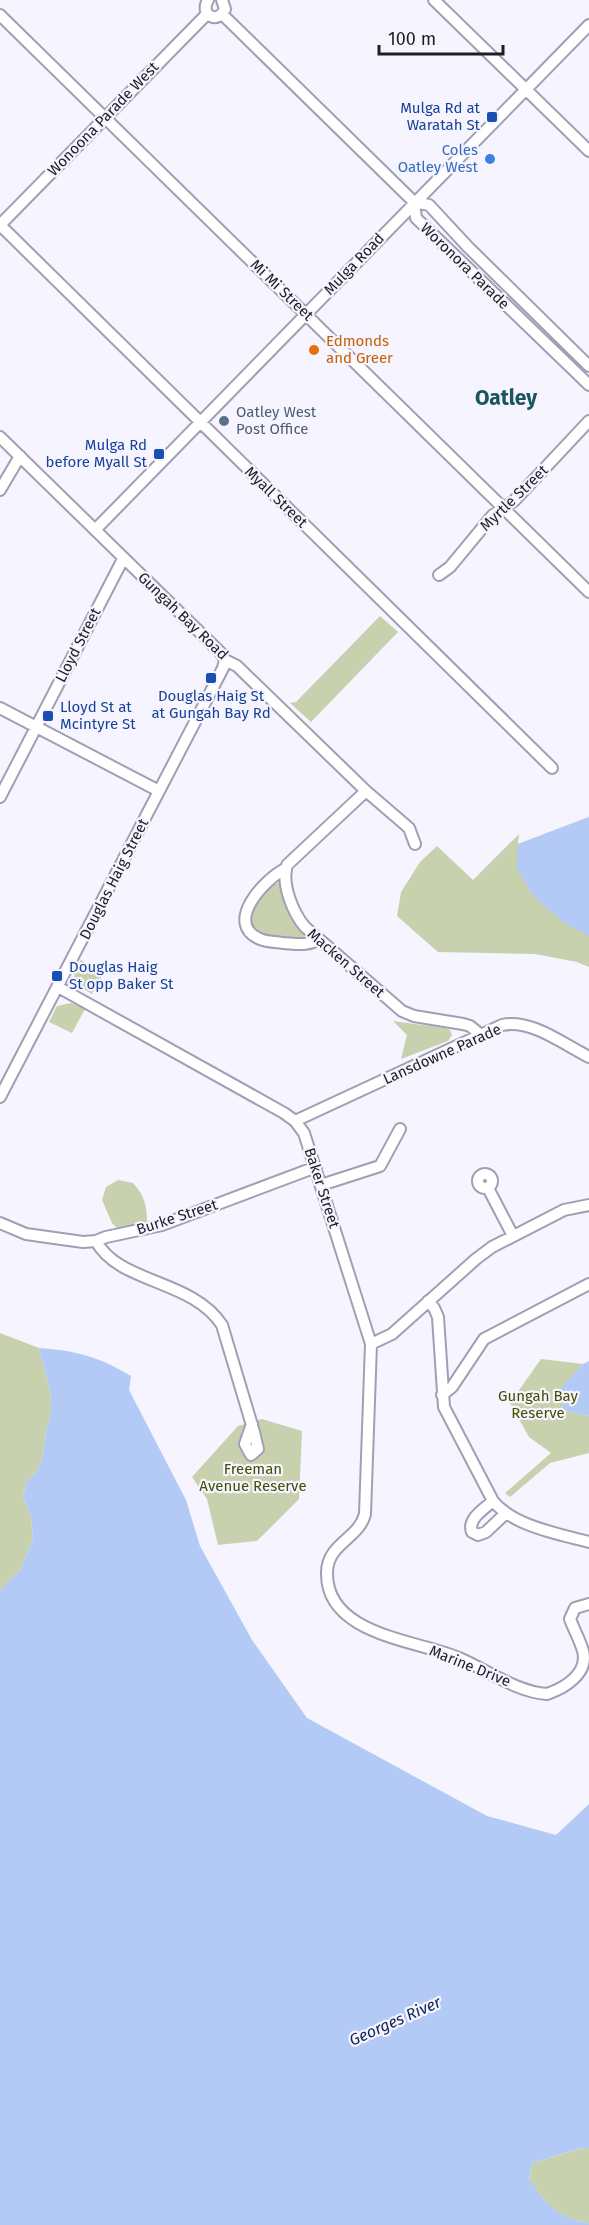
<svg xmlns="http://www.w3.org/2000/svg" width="589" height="2225" font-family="'Fira Sans',sans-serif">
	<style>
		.green { fill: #c8d1ae }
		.water { fill: #b2caf5 }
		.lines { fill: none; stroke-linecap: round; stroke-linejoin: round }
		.minor-casing { stroke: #a29eb4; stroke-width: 14 }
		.minor { stroke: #fff; stroke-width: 10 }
		.transit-dot { fill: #1a4fb4; stroke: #f6f4fe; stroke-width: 2 }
		.shop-dot { fill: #3f7fe0; stroke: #f6f4fe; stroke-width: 2 }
		.food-dot { fill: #e8710a; stroke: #f6f4fe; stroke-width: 2 }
		.service-dot { fill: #5c6f8a; stroke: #f6f4fe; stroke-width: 2 }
		.labels { text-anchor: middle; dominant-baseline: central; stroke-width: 4.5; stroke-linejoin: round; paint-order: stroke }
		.transit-label { font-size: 15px; fill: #164399; stroke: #f6f4fe; text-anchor: end }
		.street-label { font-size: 15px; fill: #1e1d25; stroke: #f6f4fe }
		.shop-label { font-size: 15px; fill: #366cbe; stroke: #f6f4fe; text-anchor: end }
		.food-label { font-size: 15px; fill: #c56008; stroke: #f6f4fe; text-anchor: start }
		.service-label { font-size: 15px; fill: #4e5e75; stroke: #f6f4fe; text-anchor: start }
		.park-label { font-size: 15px; fill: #434f00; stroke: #f6f4fe }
		.water-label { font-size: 16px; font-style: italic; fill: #0e2759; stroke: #f6f4fe }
		.district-label { font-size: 21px; font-weight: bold; fill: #1a545d; stroke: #f6f4fe }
	</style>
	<rect width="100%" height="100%" fill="#f6f4fe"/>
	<path class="green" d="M380,616L398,632L311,722L290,703L296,702Z
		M589,817V967L577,962L535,954L438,952L397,916L401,892L420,862L437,846L473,880L519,834L518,844Z
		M278,883H281L293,920L307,936V939C295,939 276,941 264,936C236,922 257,891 278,883Z
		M81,960L104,972L92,994L75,984L74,972Z
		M71,1003L85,1009L72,1033L49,1022L57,1006Z
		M393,1021L445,1028L450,1030L452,1035L448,1041L401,1059L407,1035Z
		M118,1180L133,1183C144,1195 147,1205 147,1221L119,1230L112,1223L102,1200L106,1187Z
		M0,1333L39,1348C44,1368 53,1392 51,1413C50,1419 47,1426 46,1432C42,1456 46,1465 26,1482L23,1497L31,1516L33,1539L20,1570L0,1591Z
		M541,1359L583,1364L561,1389L563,1410L589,1416V1453L550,1463L510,1497L505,1493L551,1453L529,1437L510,1403Z
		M262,1419L302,1431L299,1499L257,1541L218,1545L207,1499L192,1477L238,1426Z
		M583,2148H589V2223C558,2219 546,2203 529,2180L532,2163Z"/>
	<path class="water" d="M589,817V936L566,924L534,897L517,869L518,844Z
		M39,1348C77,1351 97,1356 131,1376L129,1390L186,1500L200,1546L252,1640L307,1718L487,1816L556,1835L589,1804V2148H582L532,2163L529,2179C545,2203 559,2219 589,2223V2225H0V1591L20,1570L33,1539L31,1516L23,1497L26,1482C46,1465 42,1456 46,1432C47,1425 50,1419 51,1413C53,1392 44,1368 39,1348Z
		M589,1361V1416L563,1410L561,1388L583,1364Z"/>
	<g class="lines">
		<g class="minor-casing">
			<path id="minor" d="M208,0C199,15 218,25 225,9L222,0
				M434,0L589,151
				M207,14L0,225L552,768
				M0,15L589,592
				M223,15L414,202L416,218L589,385
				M414,202L429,205L468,247L589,366
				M0,437L221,653L225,660L237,666L366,791L409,828L415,844
				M0,490L20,456
				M95,530L589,25
				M439,575L450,567L493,515L514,501L589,421
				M0,708L159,791
				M366,791L287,865C281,884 293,913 305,927L402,1011L414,1016L463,1024L470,1026L481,1035
				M0,797L123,559
				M285,869C265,879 223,923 260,939C267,942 276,942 283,943C298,944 305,946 319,940
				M58,987L284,1113L295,1121L304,1133L371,1344L365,1514C359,1539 327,1543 327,1573C326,1635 417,1640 459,1658C487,1670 517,1692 547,1694C565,1688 589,1673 583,1651C580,1640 574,1630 570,1619L575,1608L589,1604
				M0,1097L223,668L225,660
				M295,1121L502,1025C532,1019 563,1044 589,1057
				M478 1181a7 7 0 1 1 14 0a7 7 0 1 1-14 0Z
				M321,1185L380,1166L400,1129
				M488,1188L513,1236
				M0,1223L26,1234L83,1242L96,1241L106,1237L162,1225L316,1167
				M96,1241C119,1284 192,1279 222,1325L254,1432L258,1449L251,1455L245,1444L252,1424
				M428,1301L434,1308L438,1317L444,1407L493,1501C513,1526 559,1534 589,1542
				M371,1344L392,1334L476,1259L492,1247L564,1210L589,1205
				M442,1395L452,1387L484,1339L589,1284
				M493,1501C484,1509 467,1519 472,1532L478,1535L486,1532L505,1514"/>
		</g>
		<use href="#minor" class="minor"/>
	</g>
	<g class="transit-dot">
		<rect x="486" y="111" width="12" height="12" rx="3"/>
		<rect x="153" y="448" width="12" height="12" rx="3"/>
		<rect x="205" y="672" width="12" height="12" rx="3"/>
		<rect x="42" y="710" width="12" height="12" rx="3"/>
		<rect x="51" y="970" width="12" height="12" rx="3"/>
	</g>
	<circle class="shop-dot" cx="490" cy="159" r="6"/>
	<circle class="food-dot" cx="314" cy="350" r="6"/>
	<circle class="service-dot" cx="224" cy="421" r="6"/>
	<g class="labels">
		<g class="transit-label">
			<text x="480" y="108">Mulga Rd at<tspan x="480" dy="17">Waratah St</tspan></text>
			<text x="147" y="445">Mulga Rd<tspan x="147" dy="17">before Myall St</tspan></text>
			<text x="211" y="696" text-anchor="middle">Douglas Haig St<tspan x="211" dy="17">at Gungah Bay Rd</tspan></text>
			<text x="60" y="707" text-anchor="start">Lloyd St at<tspan x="60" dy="17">Mcintyre St</tspan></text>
			<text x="69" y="967" text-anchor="start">Douglas Haig<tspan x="69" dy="17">St opp Baker St</tspan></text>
		</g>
		<g class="street-label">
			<text transform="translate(103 119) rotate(-46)">Wonoona Parade West</text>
			<text transform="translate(354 264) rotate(-46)">Mulga Road</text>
			<text transform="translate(465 266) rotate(44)">Woronora Parade</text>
			<text transform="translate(282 290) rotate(44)">Mi Mi Street</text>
			<text transform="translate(276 497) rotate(44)">Myall Street</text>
			<text transform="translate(514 498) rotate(-44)">Myrtle Street</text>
			<text transform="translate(183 616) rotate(44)">Gungah Bay Road</text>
			<text transform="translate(78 645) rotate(-63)">Lloyd Street</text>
			<text transform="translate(114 879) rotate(-63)">Douglas Haig Street</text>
			<text transform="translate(346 963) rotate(41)">Macken Street</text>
			<text transform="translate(442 1054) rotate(-24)">Lansdowne Parade</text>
			<text transform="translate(322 1188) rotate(72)">Baker Street</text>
			<text transform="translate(177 1217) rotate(-18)">Burke Street</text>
			<text transform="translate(470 1666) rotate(22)">Marine Drive</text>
		</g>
		<g class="shop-label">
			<text x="478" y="150">Coles<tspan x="478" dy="17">Oatley West</tspan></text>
		</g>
		<g class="food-label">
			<text x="326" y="341">Edmonds<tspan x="326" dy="17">and Greer</tspan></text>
		</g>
		<g class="service-label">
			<text x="236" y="412">Oatley West<tspan x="236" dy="17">Post Office</tspan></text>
		</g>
		<g class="park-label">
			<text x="538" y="1396">Gungah Bay<tspan x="538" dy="17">Reserve</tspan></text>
			<text x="253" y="1469">Freeman<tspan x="253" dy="17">Avenue Reserve</tspan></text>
		</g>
		<g class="water-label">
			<text transform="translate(395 2021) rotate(-24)">Georges River</text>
		</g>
		<g class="district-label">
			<text x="506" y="398">Oatley</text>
		</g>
	</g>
	<path d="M379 45v9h124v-9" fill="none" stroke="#1e1d25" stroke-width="3"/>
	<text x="388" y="45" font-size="18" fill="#1e1d25" stroke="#f6f4fe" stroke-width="4.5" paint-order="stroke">100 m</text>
</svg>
